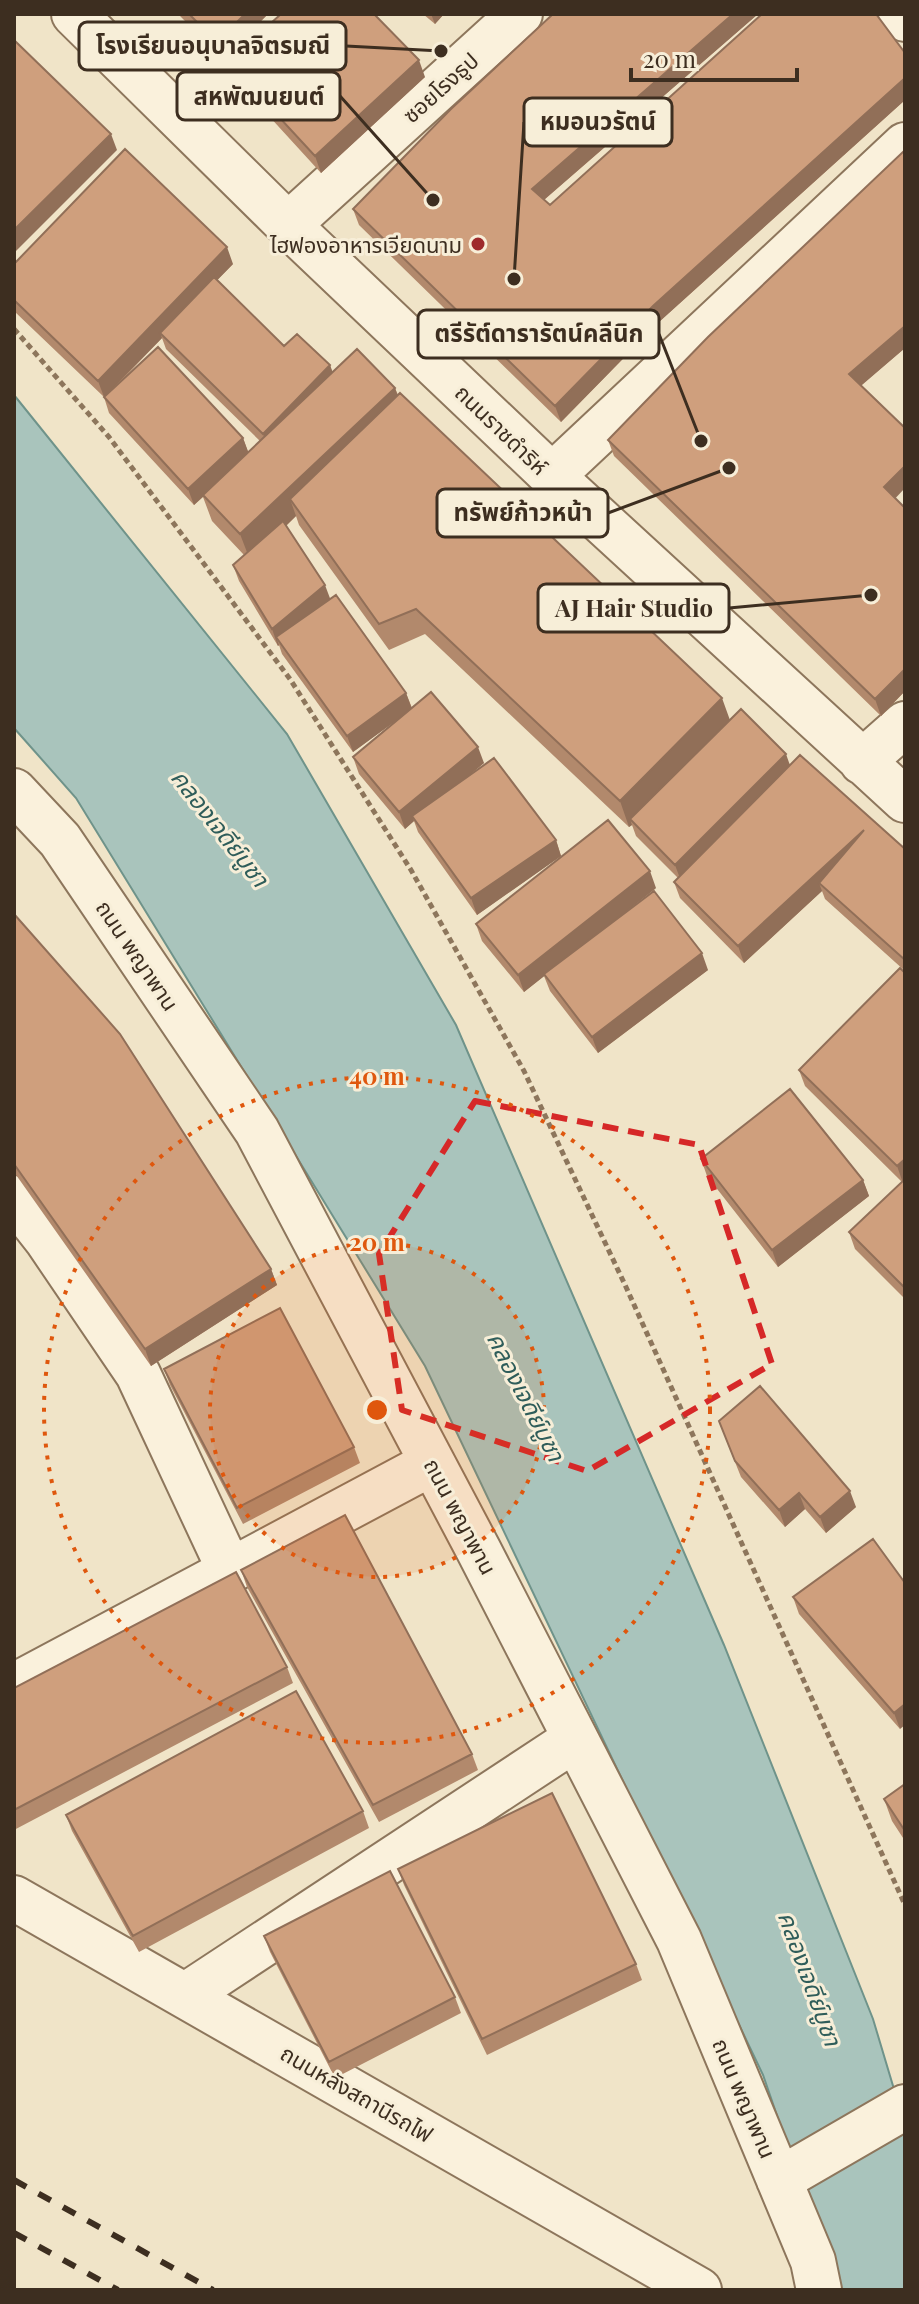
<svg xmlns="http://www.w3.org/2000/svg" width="919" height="2304" font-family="'Playfair Display','Noto Sans Thai',serif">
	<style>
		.water { fill: #a9c4bc; stroke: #6f938a; stroke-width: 2 }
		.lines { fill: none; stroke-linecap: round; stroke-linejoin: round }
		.minor-casing { stroke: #8d765c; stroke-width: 48 }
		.path { stroke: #8d765c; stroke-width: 5; stroke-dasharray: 6 4; stroke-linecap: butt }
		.minor { stroke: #faf1dc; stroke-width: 44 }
		.rail { stroke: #3d2e20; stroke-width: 6; stroke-dasharray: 14 14; stroke-linecap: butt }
		.wall { fill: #b2896c; fill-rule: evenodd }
		.shaded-wall { fill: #916f58 }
		.building { fill: #cf9f7d; stroke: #916f58; stroke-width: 2 }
		.marked { fill: none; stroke: #d62828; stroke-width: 6; stroke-dasharray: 16 10; stroke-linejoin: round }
		.ring { fill: none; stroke: #df570d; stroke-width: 4; stroke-dasharray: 4 8 }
		.poi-dot { fill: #9e2a2b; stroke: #f7eed8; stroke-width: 3 }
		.labels { text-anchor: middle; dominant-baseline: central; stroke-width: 6; stroke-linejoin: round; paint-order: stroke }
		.street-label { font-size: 22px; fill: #3d2e20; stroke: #f7eed8 }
		.poi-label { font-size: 22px; fill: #3d2e20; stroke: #f7eed8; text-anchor: end }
		.water-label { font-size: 24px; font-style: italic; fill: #2f5d5a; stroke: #f7eed8 }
		.centre { fill: #df570d; stroke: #f7eed8; stroke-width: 4 }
		.ring-label { font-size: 24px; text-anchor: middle; font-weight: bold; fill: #df570d; stroke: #f7eed8; stroke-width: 6; stroke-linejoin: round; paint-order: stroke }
		.leader { fill: none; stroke: #3d2e20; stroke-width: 3 }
		.callout-dot { fill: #3d2e20; stroke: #f7eed8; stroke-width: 3 }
		.callout { fill: #f7eed8; stroke: #3d2e20; stroke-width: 3 }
		.callout-label { font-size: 24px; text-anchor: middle; font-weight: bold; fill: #3d2e20 }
	</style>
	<rect width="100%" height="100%" fill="#f0e4c8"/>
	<path class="water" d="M14,395L287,734L456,1025L724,1645L873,2019L905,2126V2290H837L763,2075L425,1366L76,798L14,728Z"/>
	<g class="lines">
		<g class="minor-casing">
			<path id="minor" d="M74,14L288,225L552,476L905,800
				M901,14L905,19
				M288,225L520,14
				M552,476L905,145
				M862,762L905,724
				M14,791L60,840L257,1131L479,1551L679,1940L813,2261L819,2290
				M14,1198L47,1240L138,1374L230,1571
				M14,1686L432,1463
				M14,1898L699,2290
				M186,1995L575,1739
				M779,2180L905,2107"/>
		</g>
		<path class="path" d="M14,329L109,437L290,679L411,870L524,1071L626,1287L905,1905"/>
		<use href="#minor" class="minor"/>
		<path class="rail" d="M14,2180L213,2290
			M14,2233L118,2290"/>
	</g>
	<path class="wall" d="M178,14H268L223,59Z
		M423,14H444L435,24Z
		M553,14H758L544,200L550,205L905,53V100L659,322L561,422L359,225L353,209Z
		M228,62L425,77L321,173L234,78Z
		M905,150V348L860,386L895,498L905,508V691L881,716L614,456L608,440Z
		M14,264H233L217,280L284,346L330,365L332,372L395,388L398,395L730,720L905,849V971L825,899L822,891L744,963L680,898L674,882L678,878L636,836L632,825L629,827L425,634L389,650L299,525L296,516L286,526L330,599L406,693L412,708L484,763L466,778L556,840L561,856L477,915L418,832L414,821L405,829L359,774L353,757L398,719L353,752L282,654L279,645L278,646L239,581L233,565L244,555L212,521L203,497L194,505L109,413L104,397L14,311ZM162,338L166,349L260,441L248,452L243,438L115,387Z
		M656,888L596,935L708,970L598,1053L550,991L544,976L524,992L482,941L476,924Z
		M14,914L271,1269L277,1285L151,1366L14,1172Z
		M905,973V1299L855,1249L849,1232L902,1182L805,1086L799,1070Z
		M701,1159L863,1180L869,1196L778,1267L707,1176Z
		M164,1369L354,1447L360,1463L243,1524L170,1385Z
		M725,1437L856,1507L826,1533L805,1509L785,1527L741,1477Z
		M873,1539L900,1729L799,1614L793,1597Z
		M241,1570L472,1754L478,1770L379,1822L247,1587Z
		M287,1667L293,1683L14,1830V1688Z
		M905,1784V1841L892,1821L884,1799Z
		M363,1811L369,1828L139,1952L72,1831L66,1815Z
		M398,1869L636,1964L642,1980L487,2055L404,1885Z
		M264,1936L455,1997L461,2013L335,2078L270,1952Z"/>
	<path class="shaded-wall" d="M245,14H268L223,59L217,42Z
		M431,14H444L435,24Z
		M733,14H758L538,205L532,189Z
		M419,60L425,77L321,173L315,156Z
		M905,78V100L659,322L561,422L555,406L653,306Z
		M111,134L117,150L14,253V230Z
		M227,247L233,264L163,336L160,333L162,338L104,397L98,381Z
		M905,326V348L855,391L849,374Z
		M330,365L336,381L269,450L263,434Z
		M395,388L404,414L290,499L296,516L250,560L240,534Z
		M243,438L249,454L194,505L188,489Z
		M905,466V488L890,504L884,487Z
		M325,585L331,601L276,637L279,645L278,646L272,629Z
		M905,669V691L881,716L875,699Z
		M406,693L412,709L353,752L347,736Z
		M722,698L731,723L630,819L632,825L629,827L620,801Z
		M478,747L484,763L415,820L412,816L414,821L405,829L399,812Z
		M786,754L792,771L681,881L675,865Z
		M864,830L819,883L822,891L744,963L738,946Z
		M556,840L561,856L477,915L471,898Z
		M650,871L656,888L524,992L518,975Z
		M702,953L708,970L598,1053L592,1037Z
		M905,1159V1181L903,1183L897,1166Z
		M863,1180L869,1196L778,1267L772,1250Z
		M271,1269L277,1285L151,1366L145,1349Z
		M850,1491L856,1507L826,1533L820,1517Z
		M799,1493L805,1509L785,1527L779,1510Z
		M905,1704V1725L900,1729L894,1713Z"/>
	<path class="building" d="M189,14H245L217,42Z
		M281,14H374L419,60L315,156L228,62Z
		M553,14H733L532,189L550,205L762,14H876L905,53V78L653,306L555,406L353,209L451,109Z
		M14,40L111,134L14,230Z
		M125,149L227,247L98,381L14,300V264Z
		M905,150V326L849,374L905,428V466L884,487L905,508V669L875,699L608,440L708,337Z
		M214,277L284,346L297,334L330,365L263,434L160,333Z
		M158,347L243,438L188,489L104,397Z
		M357,349L395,388L240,534L203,495Z
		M400,393L722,698L620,801L416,609L379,624L290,499Z
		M283,521L325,585L272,629L233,565Z
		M336,595L406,693L347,736L276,637Z
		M431,692L478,747L399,812L353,757Z
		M741,709L786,754L675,865L630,819Z
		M800,755L905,849V960L819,883L864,830L738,946L674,882Z
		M494,758L556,840L471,898L412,816Z
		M608,820L650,871L518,975L476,924Z
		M654,891L702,953L592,1037L544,974Z
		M14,914L120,1034L271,1269L145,1349L14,1164Z
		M900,968L905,973V1159L897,1166L799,1070Z
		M790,1089L863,1180L772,1250L701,1159Z
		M905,1179V1288L849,1232Z
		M280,1308L354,1447L237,1508L164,1369Z
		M760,1386L850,1491L820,1517L799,1493L779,1510L735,1461L719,1421Z
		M345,1515L472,1754L373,1805L241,1570Z
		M873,1539L905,1583V1704L894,1713L793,1597Z
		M236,1572L287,1667L14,1810V1688Z
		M296,1691L363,1811L133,1936L66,1815Z
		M905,1784V1831L884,1799Z
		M552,1793L636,1964L482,2039L398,1869Z
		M390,1871L455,1997L329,2062L264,1936Z"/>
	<path class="marked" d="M475,1101L699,1145L772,1364L587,1471L402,1410L379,1254Z"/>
	<circle cx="377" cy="1410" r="167" fill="#df570d" fill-opacity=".12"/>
	<g class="ring">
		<circle cx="377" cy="1410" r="167"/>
		<circle cx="377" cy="1410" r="333"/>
	</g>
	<circle class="poi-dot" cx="478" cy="244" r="8"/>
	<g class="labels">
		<g class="street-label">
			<text transform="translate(440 87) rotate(-42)">ซอยโรงธูป</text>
			<text transform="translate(502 429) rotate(44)">ถนนราชดำริห์</text>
			<text transform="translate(138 955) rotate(56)">ถนน พญาพาน</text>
			<text transform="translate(461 1516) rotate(62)">ถนน พญาพาน</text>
			<text transform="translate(357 2093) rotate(30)">ถนนหลังสถานีรถไฟ</text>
			<text transform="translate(745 2098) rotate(67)">ถนน พญาพาน</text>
		</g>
		<g class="poi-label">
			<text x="462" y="244">ไฮฟองอาหารเวียดนาม</text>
		</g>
		<g class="water-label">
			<text transform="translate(221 827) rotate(52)">คลองเจดีย์บูชา</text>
			<text transform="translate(527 1396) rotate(63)">คลองเจดีย์บูชา</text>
			<text transform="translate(811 1978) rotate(70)">คลองเจดีย์บูชา</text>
		</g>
	</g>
	<circle cx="377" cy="1410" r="12" class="centre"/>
	<g class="ring-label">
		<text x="377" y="1085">40 m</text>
		<text x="377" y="1251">20 m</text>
	</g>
	<path class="leader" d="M441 51L346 46M433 200L340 96M514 279L524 122M701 441L659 334M729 468L608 513M871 595L729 608"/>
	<g class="callout-dot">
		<circle cx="441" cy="51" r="8"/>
		<circle cx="433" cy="200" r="8"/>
		<circle cx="514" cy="279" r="8"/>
		<circle cx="701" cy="441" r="8"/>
		<circle cx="729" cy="468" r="8"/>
		<circle cx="871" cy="595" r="8"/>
	</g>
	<g class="callout">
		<rect x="79" y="22" width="267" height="48" rx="8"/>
		<rect x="177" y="72" width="163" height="48" rx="8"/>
		<rect x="524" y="98" width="148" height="48" rx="8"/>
		<rect x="418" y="310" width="241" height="48" rx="8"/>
		<rect x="437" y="489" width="171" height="48" rx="8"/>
		<rect x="538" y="584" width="191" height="48" rx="8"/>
	</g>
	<g class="callout-label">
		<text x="213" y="54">โรงเรียนอนุบาลจิตรมณี</text>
		<text x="259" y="105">สหพัฒนยนต์</text>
		<text x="598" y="130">หมอนวรัตน์</text>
		<text x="539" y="342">ตรีรัต์ดารารัตน์คลีนิก</text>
		<text x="523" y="521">ทรัพย์ก้าวหน้า</text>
		<text x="634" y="617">AJ Hair Studio</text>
	</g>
	<rect width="919" height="2304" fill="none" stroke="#3d2e20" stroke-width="32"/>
	<path d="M631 68v12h166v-12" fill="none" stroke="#3d2e20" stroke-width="4"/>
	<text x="643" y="68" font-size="24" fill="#3d2e20" stroke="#f7eed8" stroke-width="6" paint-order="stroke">20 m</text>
</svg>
